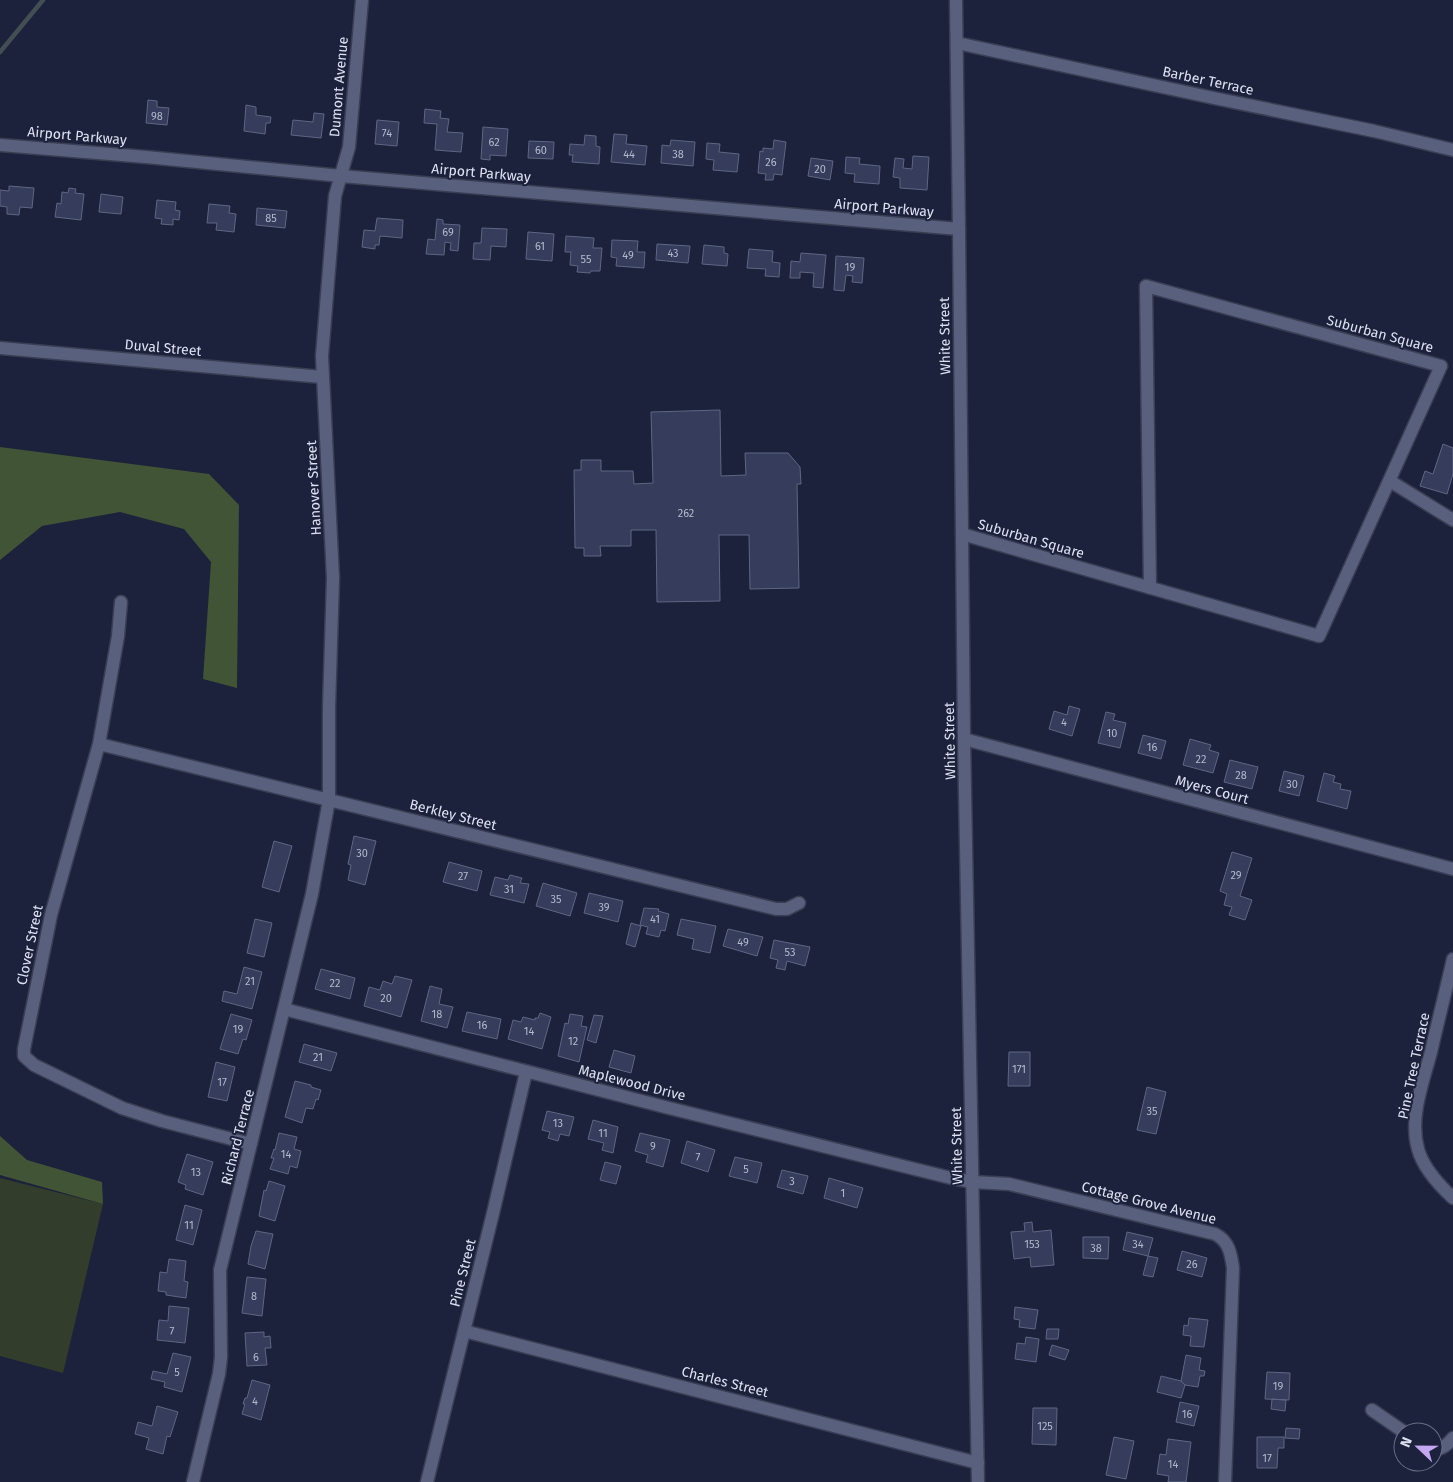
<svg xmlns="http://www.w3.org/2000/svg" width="1453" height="1482" font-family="'Fira Sans',sans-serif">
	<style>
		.green { fill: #323e2b }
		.forest { fill: #415435 }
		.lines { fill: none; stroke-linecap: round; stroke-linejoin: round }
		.stream { stroke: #424e54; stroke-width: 4.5 }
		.building { fill: #353c5c; stroke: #5f6684 }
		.minor-casing { stroke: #3a3e53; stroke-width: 15 }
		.tertiary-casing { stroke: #3a3e53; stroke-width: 15 }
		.secondary-casing { stroke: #3a3e53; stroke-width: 15 }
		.minor { stroke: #59607e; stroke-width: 12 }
		.tertiary { stroke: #59607e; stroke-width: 12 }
		.secondary { stroke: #59607e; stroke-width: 12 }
		.labels { text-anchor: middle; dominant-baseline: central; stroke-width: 4; stroke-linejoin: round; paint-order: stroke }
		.number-label { font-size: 11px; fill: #b2b8cc }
		.street-label { font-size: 14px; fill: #dce1f2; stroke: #1c223b }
	</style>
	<rect width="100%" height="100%" fill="#1c223b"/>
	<path class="green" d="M0,1178L103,1204L63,1373L0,1356Z"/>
	<path class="forest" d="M0,447L209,474L239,505L237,688L203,679L211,562L184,529L120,512L42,526L0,560Z
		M0,1136L27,1160L102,1182L103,1204L0,1175Z"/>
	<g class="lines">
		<path class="stream" d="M0,52L43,0"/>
	</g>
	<path class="building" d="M148,100L157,101V107L169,108L167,125L146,123Z
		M246,105L256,107V115L271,117L270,123H266L265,134L244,131Z
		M425,109L441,111L440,118L449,119L447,132L463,133L461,152L435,150L437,124L424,123Z
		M314,113L324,114L321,138L291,135L293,120L313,122Z
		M377,120L399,122L397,146L375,144Z
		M483,127L508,129L506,156L490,155V160L481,159Z
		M614,134L627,135L626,144L647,146L645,165L611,162Z
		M585,135L596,136V146L600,147L599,164L572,162L573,155H569L570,144L584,145Z
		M671,140L695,142L693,166L661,163L662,145L670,146Z
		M774,140L786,142L782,175L774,174L773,180H765L766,174L758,173L760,151L763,152V148L773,149Z
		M529,141L554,142L553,159L528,158Z
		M707,143L720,144L719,152L739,154L737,172L713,170L714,160L706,159Z
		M913,156L929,157L927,190L900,188V178L893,177L895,158L904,159L903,168L912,169Z
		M846,157L860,158L859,164L880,166L879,184L854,182L855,174L845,173Z
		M811,158L833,161L830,180L808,176Z
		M9,186L34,188L32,208L20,207L19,215L7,214V207L0,206V190L9,191Z
		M69,188L76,189L75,193L84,194L81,220L55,217L57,203L61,204L62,192L68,193Z
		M101,194L123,197L121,214L99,212Z
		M157,200L176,202L175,210L180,211L179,220L173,219V225L161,224L162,219L155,218Z
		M209,204L230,206L229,213L236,214L234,232L216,230L217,223H207Z
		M257,208L287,211L285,228L256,225Z
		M377,218L403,220L402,238L380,236L379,245H375V249L362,247L364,230L375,231Z
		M437,219L443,220V224L460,225L458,251L450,250L451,243L445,242L444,255L426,254L428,239L435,240Z
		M482,228L507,229L506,247L491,246L490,260L473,259L474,243H481Z
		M528,232L554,234L552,261L526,259Z
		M566,236L594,238L593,248H602L600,271H591L590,273L577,272L578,266L570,265L571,252H565Z
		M612,240L638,241L637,252H645L644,268L616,266L617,258L611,257Z
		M657,244L690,246L688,263L656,260Z
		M704,245L724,247V253L728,254L727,266L702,264Z
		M749,249L773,251L772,262L780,263L779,277L765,276L766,269L747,268Z
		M801,253L826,255L823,288L813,287L814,273L800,272V278H790L791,261L800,262Z
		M836,256L864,258L862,283L852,282L853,276L846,275L844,291L834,290Z
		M720,410L721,476L746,475L745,453H788L800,467L801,484H797L799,588L750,589L749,535H719L720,601L657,602L656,530H631V546H600L601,556H584V548H575L574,470H581V460H601V471H633L634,484L653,483L651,412Z
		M1443,444L1453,448V474L1447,494L1420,486L1425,471L1433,474Z
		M1069,706L1080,709L1072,736L1049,729L1054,711L1067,715Z
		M1106,712L1115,714L1113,720L1126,723L1120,748L1098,743Z
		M1143,735L1166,741L1161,759L1138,753Z
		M1190,739L1211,745L1209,750L1219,753L1213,773L1183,765Z
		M1230,760L1258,767L1252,789L1224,782Z
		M1284,771L1304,776L1299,796L1279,791Z
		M1324,773L1335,776L1333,782L1341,784L1340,789L1351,791L1347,809L1317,801Z
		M354,836L376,841L365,885L348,880L351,865L348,864Z
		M274,841L292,846L279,892L262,887Z
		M1232,852L1252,858L1240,896L1252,900L1245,920L1229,915L1232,907L1224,905L1227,894L1220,891Z
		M449,862L482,871L477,891L443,882Z
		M510,875L522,878L520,883L529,884L524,903L490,895L495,877L508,880Z
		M543,883L577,893L570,916L536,906Z
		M589,893L623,901L618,922L584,913Z
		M644,908L659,909L658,911L669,914L665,931L661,930L659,937L646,934L648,927L640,925Z
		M255,919L272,923L264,957L247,953Z
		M681,919L716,926L710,953L692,949L694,939L677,935Z
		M631,923L641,926L635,947L626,944Z
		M728,929L763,937L757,956L723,946Z
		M774,940L810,947L805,966L787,961L785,970L776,968L778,960L770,958Z
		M244,967L262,972L252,1009L222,1001L224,991L237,994Z
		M321,969L355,978L350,999L315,989Z
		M395,976L412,980L401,1017L364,1006L369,987L380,990L383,981L392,984Z
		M430,986L442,989L439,1004L453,1007L447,1028L421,1021Z
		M467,1012L501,1019L497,1039L462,1031Z
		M540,1013L551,1017L542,1049L508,1039L513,1020L521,1022L523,1017L535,1020V1018H538Z
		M231,1014L252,1020L246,1040L243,1039L238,1054L220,1049Z
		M570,1014L583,1016L581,1026L587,1027L579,1062L558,1056L565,1023L568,1024Z
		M594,1015L603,1016L596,1043L587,1040Z
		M304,1044L337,1053L331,1071L299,1062Z
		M614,1050L635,1056L631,1073L609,1067Z
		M1009,1052H1030V1086H1008Z
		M216,1062L235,1067L227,1101L208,1097Z
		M295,1081L311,1085V1087L321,1090L318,1100L316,1099L313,1109L306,1108L302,1123L285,1117Z
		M1147,1087L1166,1092L1156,1134L1137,1130Z
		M547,1111L574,1117L569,1136L560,1134L558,1141L548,1138L550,1132L542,1130Z
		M593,1120L618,1127L613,1153L602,1150L604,1143L588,1139Z
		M279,1133L297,1137L294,1149L301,1151L297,1168L290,1166L288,1174L270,1169L274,1158H271L274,1149L275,1150Z
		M640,1133L670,1140L663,1167L646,1162L648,1155L635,1151Z
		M687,1141L715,1150L708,1172L681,1163Z
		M187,1154L213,1162L203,1195L185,1189L186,1185L178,1182Z
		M735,1157L762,1163L757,1183L729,1176Z
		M605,1162L621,1166L616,1184L600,1180Z
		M782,1170L808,1176L803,1194L777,1187Z
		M829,1178L863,1188L857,1208L824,1198Z
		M269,1181L285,1186L275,1221L259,1216L264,1190L266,1191Z
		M185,1205L202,1210L193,1245L176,1240Z
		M1032,1222L1033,1232L1051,1230L1054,1265L1031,1267L1030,1257L1014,1259L1011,1232L1025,1231L1024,1223Z
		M256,1231L273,1234L265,1269L248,1264L251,1246Z
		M1127,1232L1153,1238L1148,1256L1123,1250Z
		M1083,1237H1109L1108,1259L1083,1258Z
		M1182,1251L1207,1258L1202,1277L1177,1270Z
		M1148,1256L1158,1258L1153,1277L1143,1275Z
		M169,1259L186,1261L184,1281L188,1282L186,1298L166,1295V1292L158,1291L160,1272L167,1273Z
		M247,1277L266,1279L262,1316L242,1313Z
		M169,1306L189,1308L185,1343L157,1340L159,1320L168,1321Z
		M1015,1307L1038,1310L1035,1329L1019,1327L1020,1320L1014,1319Z
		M1189,1318L1208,1320L1204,1347L1190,1346L1191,1336L1183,1335L1184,1325L1188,1326Z
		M1047,1329H1059L1058,1339H1046Z
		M264,1332V1337L270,1336L271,1348H265L267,1365L247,1366L245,1333Z
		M1026,1337L1039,1339L1036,1362L1015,1359L1017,1343L1025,1344Z
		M1052,1345L1069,1350L1065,1360L1049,1355Z
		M173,1353L191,1357L182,1392L164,1387L165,1382L151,1379L153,1371L167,1374Z
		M1186,1355L1201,1358L1199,1370L1205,1371L1204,1376H1200L1198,1387L1185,1385L1181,1381Z
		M1267,1372L1290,1373L1289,1400L1265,1399Z
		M1161,1376L1181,1381L1185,1385L1181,1398L1157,1392Z
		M252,1380L270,1385L261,1420L242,1414L245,1404H243L245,1398H247Z
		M1272,1399L1286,1400L1285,1411L1271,1409Z
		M1180,1402L1199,1406L1194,1426L1176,1422Z
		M157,1406L178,1412L170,1437L167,1436L163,1454L146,1449L149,1438L135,1434L138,1422L152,1426Z
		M1033,1408H1057L1056,1445L1032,1444Z
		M1286,1428L1300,1429L1299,1439L1285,1438Z
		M1114,1437L1134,1441L1126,1479L1106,1475Z
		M1257,1437H1284V1448H1278L1277,1468H1257Z
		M1168,1439L1191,1442L1186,1482H1168L1169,1476L1157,1474L1160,1454L1166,1455Z"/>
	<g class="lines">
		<g class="minor-casing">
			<path id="minor" d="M957,43L1209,97L1374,131L1453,150
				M0,348L322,377
				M1390,481L1453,520
				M962,534L1319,636L1441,366L1146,286L1150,588
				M121,602L118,636L99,744L51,915L24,1049V1056L34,1065L122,1108L162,1121L251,1144
				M964,739L1453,869
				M99,744L776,909H787L799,903
				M1453,959C1446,990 1438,1021 1431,1052C1423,1082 1409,1118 1418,1149C1423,1168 1439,1185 1453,1198
				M284,1009L665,1107L951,1178L973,1182L1009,1184L1215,1234C1229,1241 1231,1254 1233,1268L1225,1482
				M464,1331L978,1463
				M1372,1410L1404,1432
				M1433,1449C1442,1450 1447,1445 1453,1438
				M193,1482L219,1374L221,1357L220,1270L312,894L329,800V707L333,578L322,356L335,196L349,147L362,0
				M427,1482L494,1209L526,1072"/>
		</g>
		<g class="tertiary-casing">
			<path id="tertiary" d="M959,229L964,739L978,1482"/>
		</g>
		<g class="secondary-casing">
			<path id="secondary" d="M0,145L146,157L341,176L959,229L956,0"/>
		</g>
		<use href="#minor" class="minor"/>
		<use href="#tertiary" class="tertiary"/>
		<use href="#secondary" class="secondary"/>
	</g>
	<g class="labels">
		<g class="number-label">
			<text x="157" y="116">98</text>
			<text x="387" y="133">74</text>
			<text x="494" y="142">62</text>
			<text x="541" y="150">60</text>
			<text x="629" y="154">44</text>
			<text x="678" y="154">38</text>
			<text x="771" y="162">26</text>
			<text x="820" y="169">20</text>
			<text x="271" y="218">85</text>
			<text x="448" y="232">69</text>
			<text x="540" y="246">61</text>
			<text x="673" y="253">43</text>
			<text x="628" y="255">49</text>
			<text x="586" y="259">55</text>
			<text x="850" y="267">19</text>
			<text x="686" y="513">262</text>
			<text x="1064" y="722">4</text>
			<text x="1112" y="733">10</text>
			<text x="1152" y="747">16</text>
			<text x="1201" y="759">22</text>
			<text x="1241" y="775">28</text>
			<text x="1292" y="784">30</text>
			<text x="362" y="853">30</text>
			<text x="1236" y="875">29</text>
			<text x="463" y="876">27</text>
			<text x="509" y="889">31</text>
			<text x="556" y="899">35</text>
			<text x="604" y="907">39</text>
			<text x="655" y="919">41</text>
			<text x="743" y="942">49</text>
			<text x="790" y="952">53</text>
			<text x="250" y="981">21</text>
			<text x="335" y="983">22</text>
			<text x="386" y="998">20</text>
			<text x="437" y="1014">18</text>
			<text x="482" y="1025">16</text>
			<text x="238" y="1029">19</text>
			<text x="529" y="1031">14</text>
			<text x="573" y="1041">12</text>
			<text x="318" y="1057">21</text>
			<text x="1019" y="1069">171</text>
			<text x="222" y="1082">17</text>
			<text x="1152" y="1111">35</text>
			<text x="558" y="1123">13</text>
			<text x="603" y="1133">11</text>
			<text x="653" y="1146">9</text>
			<text x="286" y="1154">14</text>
			<text x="698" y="1157">7</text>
			<text x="746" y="1169">5</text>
			<text x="196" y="1172">13</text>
			<text x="792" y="1181">3</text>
			<text x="843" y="1193">1</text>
			<text x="189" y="1225">11</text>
			<text x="1032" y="1244">153</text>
			<text x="1138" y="1244">34</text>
			<text x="1096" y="1248">38</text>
			<text x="1192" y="1264">26</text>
			<text x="254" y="1296">8</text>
			<text x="172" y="1331">7</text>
			<text x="256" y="1357">6</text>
			<text x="177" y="1372">5</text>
			<text x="1278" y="1386">19</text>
			<text x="255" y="1401">4</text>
			<text x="1187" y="1414">16</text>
			<text x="1045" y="1426">125</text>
			<text x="1267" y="1458">17</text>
			<text x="1173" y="1464">14</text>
		</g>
		<g class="street-label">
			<text transform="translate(1208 81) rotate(12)">Barber Terrace</text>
			<text transform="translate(339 87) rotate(-85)">Dumont Avenue</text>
			<text transform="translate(77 136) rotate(5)">Airport Parkway</text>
			<text transform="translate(481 173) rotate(5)">Airport Parkway</text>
			<text transform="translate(884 208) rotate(5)">Airport Parkway</text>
			<text transform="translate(1380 334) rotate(15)">Suburban Square</text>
			<text transform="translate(945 336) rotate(-91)">White Street</text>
			<text transform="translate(163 348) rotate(5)">Duval Street</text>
			<text transform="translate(314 488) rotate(-93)">Hanover Street</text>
			<text transform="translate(1031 539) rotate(16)">Suburban Square</text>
			<text transform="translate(950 741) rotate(-91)">White Street</text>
			<text transform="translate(1212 790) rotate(15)">Myers Court</text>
			<text transform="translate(453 815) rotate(14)">Berkley Street</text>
			<text transform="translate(30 945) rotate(-78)">Clover Street</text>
			<text transform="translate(1414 1066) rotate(-78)">Pine Tree Terrace</text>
			<text transform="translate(632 1083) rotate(14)">Maplewood Drive</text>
			<text transform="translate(238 1137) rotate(-76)">Richard Terrace</text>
			<text transform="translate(957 1146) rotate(-91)">White Street</text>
			<text transform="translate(1149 1203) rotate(14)">Cottage Grove Avenue</text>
			<text transform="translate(463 1273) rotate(-76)">Pine Street</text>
			<text transform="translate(725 1382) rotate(14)">Charles Street</text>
		</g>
	</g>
	<g transform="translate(1418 1447) rotate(292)"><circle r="24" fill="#1c223b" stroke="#696e84"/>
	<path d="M0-4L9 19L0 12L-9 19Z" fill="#c4a7f1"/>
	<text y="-8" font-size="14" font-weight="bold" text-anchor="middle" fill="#dce1f2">N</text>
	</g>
</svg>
